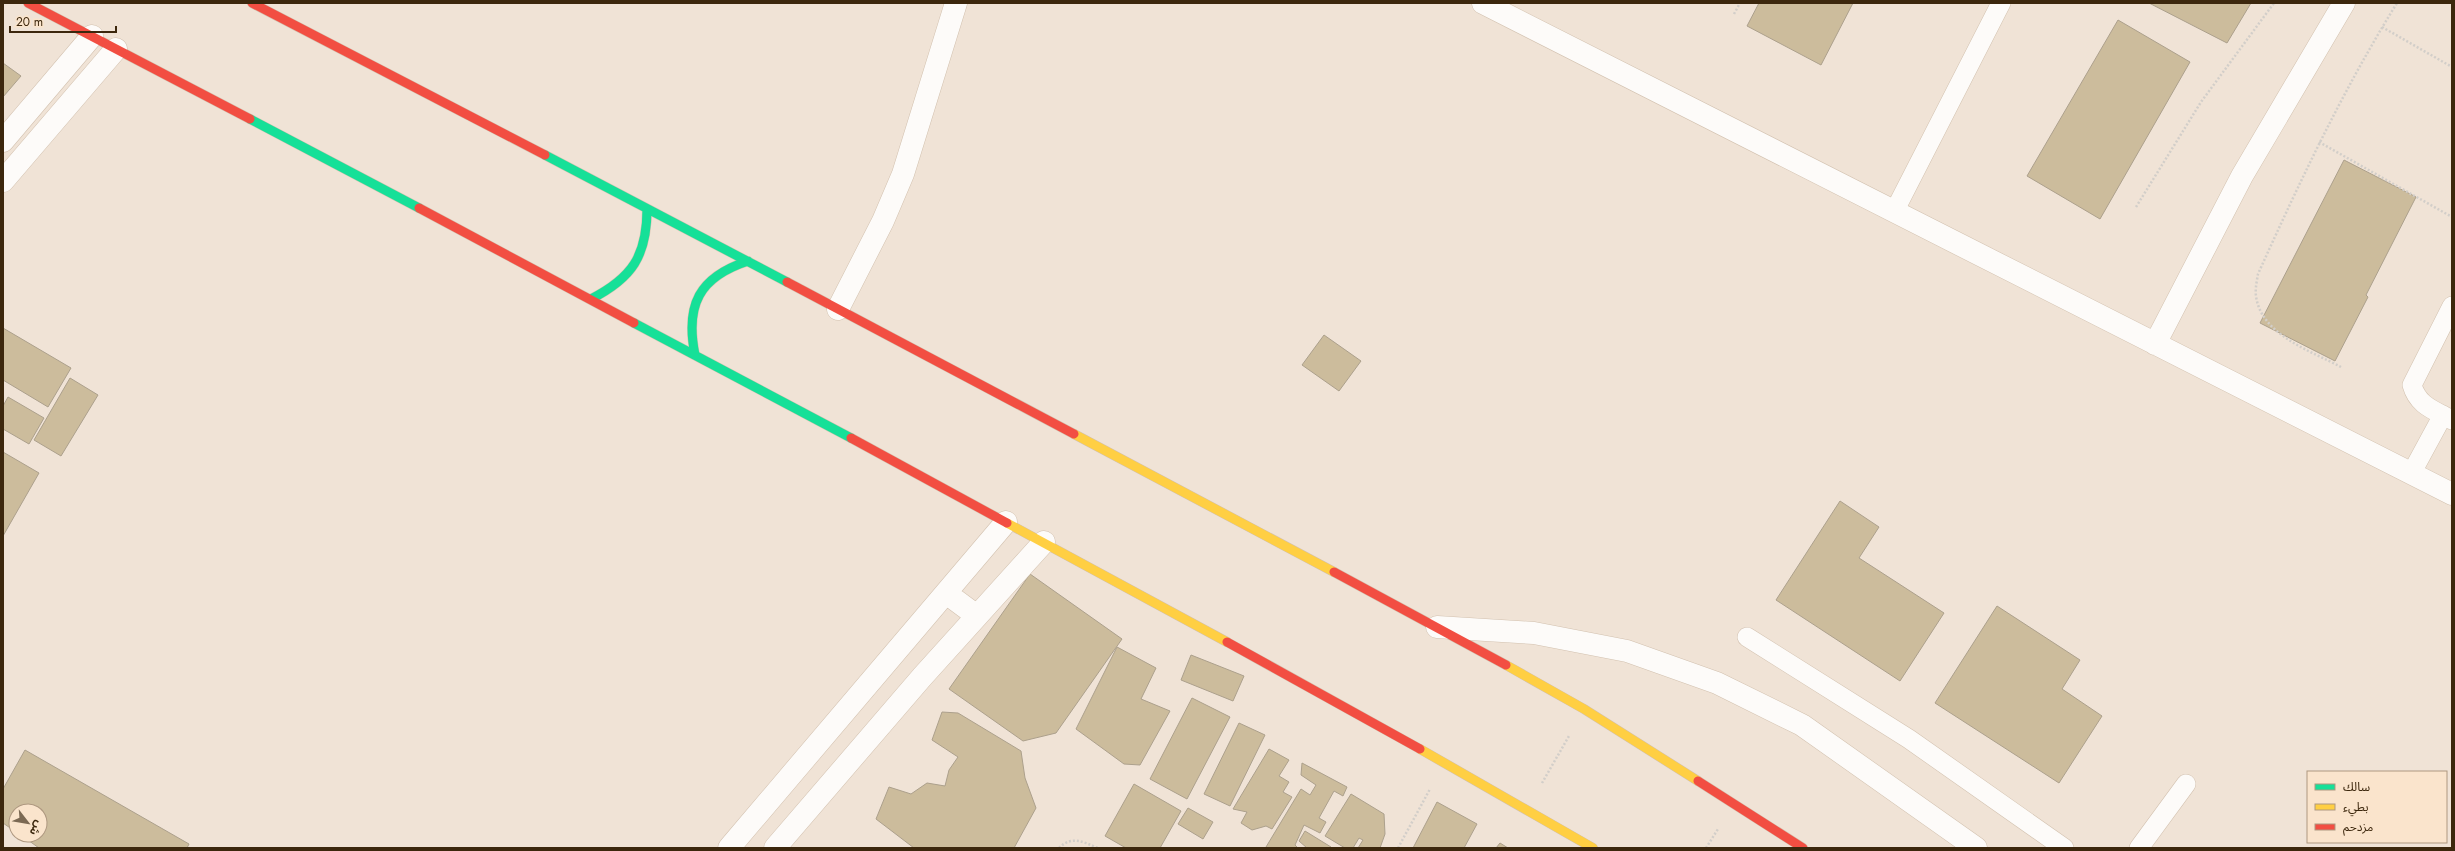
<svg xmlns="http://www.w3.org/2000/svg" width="2455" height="851" font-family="Jost,'Noto Sans Arabic',sans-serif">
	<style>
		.building { fill: #ccbc9c; stroke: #aca08c }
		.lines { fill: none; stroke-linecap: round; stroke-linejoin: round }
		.lane-casing { stroke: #d2c1af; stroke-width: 20 }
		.street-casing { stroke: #d2c1af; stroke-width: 23 }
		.fast-casing { stroke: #d2c1af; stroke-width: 10 }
		.slow-casing { stroke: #d2c1af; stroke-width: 10 }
		.jam-casing { stroke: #d2c1af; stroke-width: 10 }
		.path { stroke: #d2cec9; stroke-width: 2.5; stroke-dasharray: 2 2; stroke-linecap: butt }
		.lane { stroke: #fdfbf9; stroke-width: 19 }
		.street { stroke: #fdfbf9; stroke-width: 22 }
		.fast { stroke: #16e098; stroke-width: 9 }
		.slow { stroke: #ffcf43; stroke-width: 9 }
		.jam { stroke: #f24e42; stroke-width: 9 }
	</style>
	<rect width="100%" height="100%" fill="#f0e3d6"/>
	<path class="building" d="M1759,3H1853L1821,65L1747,26Z
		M2149,3H2251L2227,43Z
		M2118,20L2190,62L2100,219L2027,176Z
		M3,63L21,76L3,97Z
		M2344,160L2416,197L2366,295L2368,297L2335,361L2260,323Z
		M3,328L71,368L48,407L3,380Z
		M1324,335L1361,361L1339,391L1302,365Z
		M70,378L98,395L61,456L34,440Z
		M8,397L44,418L29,444L3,429V406Z
		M3,452L39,473L3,536Z
		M1840,501L1879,527L1859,558L1944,613L1900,681L1776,600Z
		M1030,574L1122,639L1056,733L1023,741L949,689Z
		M1997,606L2080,660L2062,689L2102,716L2059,783L1935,703Z
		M1117,647L1156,668L1141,699L1170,711L1140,765L1124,764L1076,729Z
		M1191,655L1244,676L1233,701L1181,680Z
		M1192,698L1230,717L1187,799L1150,779Z
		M942,712L958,713L1021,751L1025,778L1036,808L1014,848H914L876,819L889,787L911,794L927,783L945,786L949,770L958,757L932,740Z
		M1239,723L1265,735L1230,806L1204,794Z
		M1269,749L1289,760L1279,776L1289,782L1283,792L1292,797L1272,829L1266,826L1252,830L1241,823L1247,812L1233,809Z
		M25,750L189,844L187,848H39L21,835H40V811H16V832L3,823V789Z
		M1302,763L1347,787L1343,796L1334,791L1319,818L1326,822L1320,833L1304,825L1295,845L1298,848H1268L1266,847L1301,789L1310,795L1316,785L1301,775Z
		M1134,784L1181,811L1160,848H1126L1105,836Z
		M1351,794L1384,814L1385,834L1380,848H1358L1363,840L1359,838L1353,848H1345L1325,836Z
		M1437,802L1477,824L1464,848H1413Z
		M1188,808L1213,822L1203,839L1178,824Z
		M1305,831L1331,847L1330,848H1307L1299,841Z
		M1500,843L1508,848H1496Z"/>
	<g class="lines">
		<g class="lane-casing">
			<path id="lane" d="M1894,212L2001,3
				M2452,306L2412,385C2418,406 2434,410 2452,420
				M2411,474L2443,415
				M1747,637L1909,739L2064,848
				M2139,848L2186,784"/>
		</g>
		<g class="street-casing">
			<path id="street" d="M1483,3L2452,494
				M3,141L92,36
				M3,181L116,49
				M838,309L883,221L903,174L956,3
				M2155,344L2242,176L2344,3
				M946,593L977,616
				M1437,627L1534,633L1627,651L1717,683L1802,725L1976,848
				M729,848L1006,522
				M775,848L922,677L1044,542"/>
		</g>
		<g class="fast-casing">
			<path id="fast" d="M250,119L419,208
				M545,155L787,282
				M591,299C632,278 647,256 647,209
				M634,323L851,438
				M695,355C685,305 699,277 748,261"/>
		</g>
		<g class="slow-casing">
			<path id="slow" d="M1074,434L1334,572
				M1007,523L1227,642
				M1506,665L1584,709L1698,781
				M1420,749L1593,848"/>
		</g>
		<g class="jam-casing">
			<path id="jam" d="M28,3L250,119
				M252,3L545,155
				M419,208L634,323
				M787,282L1074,434
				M851,438L1007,523
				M1334,572L1506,665
				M1227,642L1420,749
				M1698,781L1803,848"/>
		</g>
		<path class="path" d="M1734,14L1740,3
			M2382,27L2452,67
			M2319,142L2452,217
			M2136,207L2201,102L2274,3
			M2341,367C2311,351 2261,335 2256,296C2255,289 2257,280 2258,274C2300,181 2343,90 2397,3
			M1542,783L1569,736
			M1059,848C1072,835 1083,842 1098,848
			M1398,848L1430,789
			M1706,848L1718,829"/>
		<use href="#lane" class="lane"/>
		<use href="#street" class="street"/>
		<use href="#fast" class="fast"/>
		<use href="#slow" class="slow"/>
		<use href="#jam" class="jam"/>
	</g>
	<rect width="2455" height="851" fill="none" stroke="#3c270d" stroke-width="8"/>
	<rect x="2307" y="771" width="140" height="72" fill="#fae4cc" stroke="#ae9880"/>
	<rect x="2315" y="784" width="20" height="6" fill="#16e098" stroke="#ae9880"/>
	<text x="2343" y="791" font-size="12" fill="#3c270d">سالك</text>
	<rect x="2315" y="804" width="20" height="6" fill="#ffcf43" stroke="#ae9880"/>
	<text x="2343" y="811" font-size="12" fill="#3c270d">بطيء</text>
	<rect x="2315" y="824" width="20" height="6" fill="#f24e42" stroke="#ae9880"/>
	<text x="2343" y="831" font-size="12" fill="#3c270d">مزدحم</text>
	<g transform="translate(28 823) rotate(121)"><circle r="19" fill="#fae4cc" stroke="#ae9880"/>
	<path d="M0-3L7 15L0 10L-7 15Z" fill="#7b6953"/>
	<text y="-6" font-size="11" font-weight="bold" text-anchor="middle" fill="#3c270d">ش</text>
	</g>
	<path d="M10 26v6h106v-6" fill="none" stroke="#3c270d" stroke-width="2"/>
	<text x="16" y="26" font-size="12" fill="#3c270d" stroke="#fae4cc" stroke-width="3" paint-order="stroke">20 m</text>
</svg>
